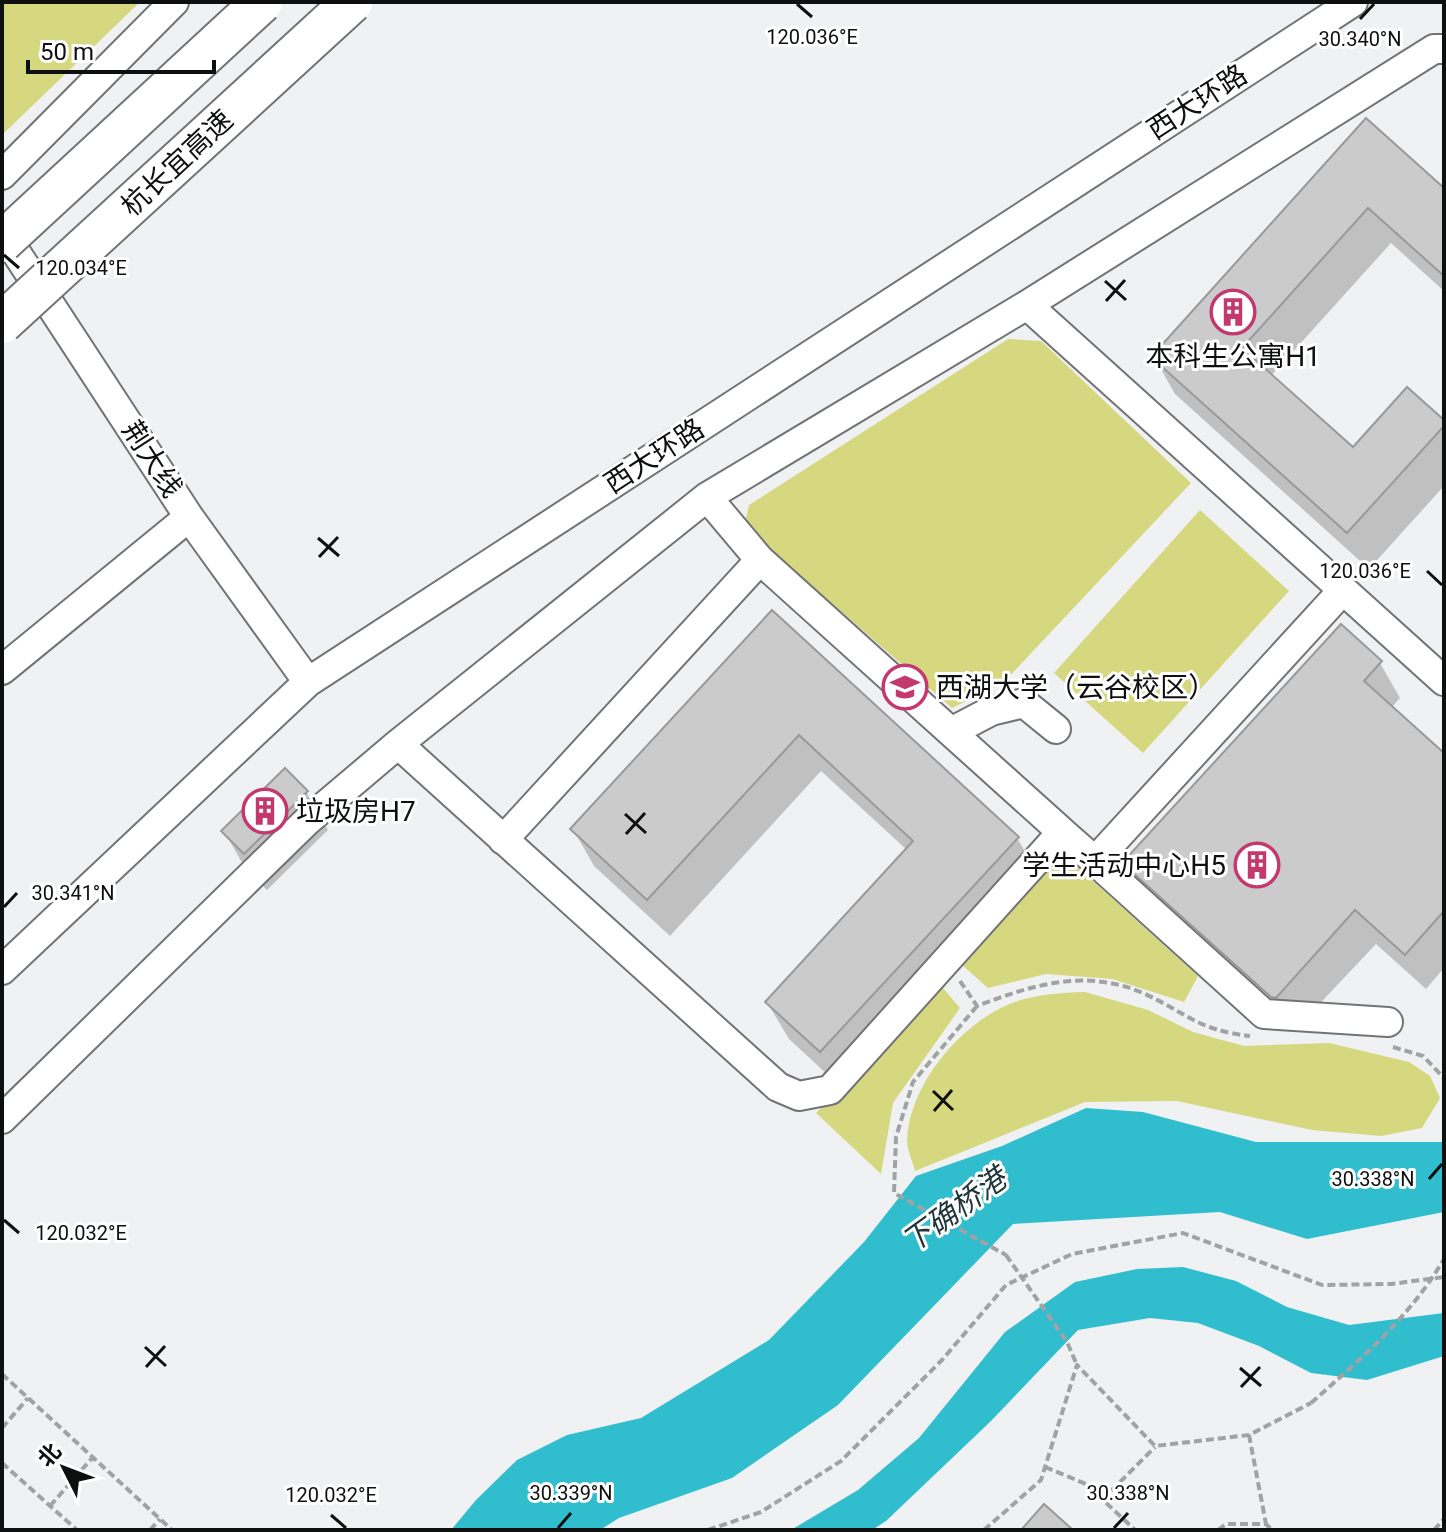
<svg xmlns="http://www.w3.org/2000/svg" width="1446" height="1532" font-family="Roboto,'Noto Sans SC',sans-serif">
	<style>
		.green { fill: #d5d87f }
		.water { fill: #30becf }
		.shadow { fill: #0003 }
		.building { fill: #cccbcc; stroke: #9a999a; stroke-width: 2 }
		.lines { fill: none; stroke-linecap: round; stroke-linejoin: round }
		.minor-casing { stroke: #727374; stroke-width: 32 }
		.path { stroke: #a1a2a3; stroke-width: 4; stroke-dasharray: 8 4; stroke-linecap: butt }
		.minor { stroke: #fff; stroke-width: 28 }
		.highway-bridge-casing { stroke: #727374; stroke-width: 44; stroke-linecap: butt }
		.path-bridge { stroke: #a1a2a3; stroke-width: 4; stroke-dasharray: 8 4; stroke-linecap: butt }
		.highway-bridge { stroke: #fff; stroke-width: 40 }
		.ticks { fill: none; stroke: #0e0f0f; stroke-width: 3 }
		.labels { text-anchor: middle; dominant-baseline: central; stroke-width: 6; stroke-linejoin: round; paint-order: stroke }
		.street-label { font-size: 28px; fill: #0e0f0f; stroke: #fff }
		.poi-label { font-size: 28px; fill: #0e0f0f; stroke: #fff; text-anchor: start }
		.water-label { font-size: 30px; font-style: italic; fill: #1e3438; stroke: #fff }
		.ticks-label { font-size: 20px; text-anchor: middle; fill: #0e0f0f; stroke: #fff; stroke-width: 6; stroke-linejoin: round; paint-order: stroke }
	</style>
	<rect width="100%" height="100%" fill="#f0f1f2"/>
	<path class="green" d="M2,2H140L2,135Z
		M1008,339L1041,341L1191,483L1003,683L952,708L744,527L749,505Z
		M1200,510L1289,591L1143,753L1054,673Z
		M1063,854L1198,976L1184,1002L1112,979L1046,974L988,988L962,965Z
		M942,987L960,1008L893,1103L881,1174L816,1113Z
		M1085,992L1148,1010L1193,1032L1244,1046L1329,1043L1409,1062L1430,1076L1440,1098L1422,1128L1381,1136L1312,1130L1177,1101L1085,1102L915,1171C913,1162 907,1150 907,1141C909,1084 961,1023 1012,1003C1036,994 1060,993 1085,992Z"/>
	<path class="water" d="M1086,1108L1143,1112L1256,1142H1444V1212L1307,1239L1220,1212L1013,1224L838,1405L732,1478L619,1518L600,1530H451L476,1500L517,1460L567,1435L641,1418L769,1340L864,1242L916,1176L1002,1146Z
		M1183,1267L1236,1281L1287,1307L1349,1325L1444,1313V1356L1367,1380L1311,1373L1259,1346L1198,1323L1150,1318L1078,1330L991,1421L886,1521L872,1530H791L858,1490L919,1438L1005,1332L1075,1282L1137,1269Z"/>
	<path class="shadow" d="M1366,121L1444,191V291L1391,243L1271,376L1353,450L1444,423V486L1369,569L1175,394L1154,357Z
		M772,612L1017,838L1039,875L842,1088L789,1039L767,1002L907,850L821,771L670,936L594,866L573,829Z
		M1380,663L1400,698L1391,708L1444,756V968L1426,989L1376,944L1293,1032L1145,898L1124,863Z
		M285,770L307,793L328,830L267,890L245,868L224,831Z"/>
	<path class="building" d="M1366,118L1444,188V276L1368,208L1242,348L1353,447L1407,387L1444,420V426L1347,533L1151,357Z
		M772,610L1019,837L820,1052L765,1002L913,841L799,735L647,900L570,829Z
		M1341,624L1382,661L1364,681L1444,753V911L1405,955L1355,910L1276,998L1271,997L1122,863Z
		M285,768L308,791L244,854L221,831Z
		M1044,1504L1073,1530H1021Z"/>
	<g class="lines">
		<g class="minor-casing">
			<path id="minor" d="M1444,49H1434L1027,305L1444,681
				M2,175L174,2
				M2,231L189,517L308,682
				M707,497L760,560L1062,832
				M2,670L189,517
				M951,732L991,711L1024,703L1056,729
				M398,744L778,1087L799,1096L830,1090L1062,832L1095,861L1343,590
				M503,840L760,560
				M1095,861L1264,1014L1388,1022
				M2,970L308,682L1353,2
				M2,1119L307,821L398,744L707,497L1027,305"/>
		</g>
		<path class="path" d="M960,981L977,1006C1033,985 1084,968 1143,993C1187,1013 1197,1030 1250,1036
			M977,1006L913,1082L896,1137L894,1193L1006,1255
			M1393,1047L1423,1056L1444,1078
			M2,1374L172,1530
			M2,1428L28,1398
			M1249,1435L1266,1524
			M2,1463L77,1530
			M1045,1467L1086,1484L1135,1530
			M1103,1499L1155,1447
			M50,1506L93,1457
			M150,1530L160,1519
			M708,1530L761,1512L841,1461L942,1360L1006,1285L1072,1254L1183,1233L1322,1285L1391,1284L1444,1277
			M984,1530L1041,1480L1077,1365L1155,1446L1249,1435L1311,1403
			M1218,1530L1226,1524H1266L1272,1530
			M1434,1530L1444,1519"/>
		<use href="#minor" class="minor"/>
		<g class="highway-bridge-casing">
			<path id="highway-bridge" d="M2,242L262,2
				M2,323L352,2"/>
		</g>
		<path class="path-bridge" d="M1006,1255L1067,1342L1077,1365
			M1311,1403C1361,1359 1410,1317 1444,1259"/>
		<use href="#highway-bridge" class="highway-bridge"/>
	</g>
	<path class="ticks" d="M797,4L812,17M1360,19L1374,4M4,255L19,268M1105,281L1126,300M1106,301L1125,280M318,538L339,556M319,557L338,537M1427,571L1442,585M625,814L646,833M626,834L645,813M4,907L17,893M933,1091L953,1110M934,1111L952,1090M1429,1179L1442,1164M4,1220L19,1233M145,1347L166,1366M146,1367L165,1346M1240,1368L1261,1386M1241,1387L1260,1367M331,1515L346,1528M558,1528L571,1513M1114,1528L1128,1513"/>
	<defs>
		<g id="building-ring" transform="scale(2.3)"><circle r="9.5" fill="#fff" stroke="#c4396d" stroke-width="1.5"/><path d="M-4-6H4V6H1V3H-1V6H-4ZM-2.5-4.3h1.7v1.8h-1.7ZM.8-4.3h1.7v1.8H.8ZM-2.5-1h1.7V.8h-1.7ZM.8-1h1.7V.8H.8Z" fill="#c4396d"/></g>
		<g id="university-ring" transform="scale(2.3)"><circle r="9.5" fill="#fff" stroke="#c4396d" stroke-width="1.5"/><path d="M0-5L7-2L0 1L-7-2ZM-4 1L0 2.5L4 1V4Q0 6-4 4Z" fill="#c4396d"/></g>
	</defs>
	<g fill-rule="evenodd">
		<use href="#building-ring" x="1233" y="312"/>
		<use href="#university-ring" x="905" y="687"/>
		<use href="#building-ring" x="265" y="811"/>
		<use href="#building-ring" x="1257" y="865"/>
	</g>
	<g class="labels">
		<g class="street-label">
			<text transform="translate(1197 102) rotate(-33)">西大环路</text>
			<text transform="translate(177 163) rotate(-43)">杭长宜高速</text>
			<text transform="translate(654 456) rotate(-33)">西大环路</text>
			<text transform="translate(152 459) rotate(57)">荆大线</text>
		</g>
		<g class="poi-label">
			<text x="1233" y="356" text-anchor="middle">本科生公寓H1</text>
			<text x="936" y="687">西湖大学（云谷校区）</text>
			<text x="296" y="811">垃圾房H7</text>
			<text x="1226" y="865" text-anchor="end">学生活动中心H5</text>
		</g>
		<g class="water-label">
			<text transform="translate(954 1210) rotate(-36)">下确桥港</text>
		</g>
	</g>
	<g class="ticks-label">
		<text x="812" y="44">120.036°E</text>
		<text x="1360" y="46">30.340°N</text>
		<text x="81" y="275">120.034°E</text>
		<text x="1365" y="578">120.036°E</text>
		<text x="73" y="900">30.341°N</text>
		<text x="1373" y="1186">30.338°N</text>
		<text x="81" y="1240">120.032°E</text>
		<text x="571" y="1500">30.339°N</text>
		<text x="1128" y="1500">30.338°N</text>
		<text x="331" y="1502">120.032°E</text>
	</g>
	<rect width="1446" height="1532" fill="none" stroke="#0e0f0f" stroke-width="8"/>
	<g transform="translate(64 1468) rotate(312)" stroke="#ffffff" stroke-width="6" paint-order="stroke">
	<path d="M0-6L14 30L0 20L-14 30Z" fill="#0e0f0f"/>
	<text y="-12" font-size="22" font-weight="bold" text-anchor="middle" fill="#0e0f0f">北</text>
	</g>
	<path d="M28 60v12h186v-12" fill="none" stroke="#0e0f0f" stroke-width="4"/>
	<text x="40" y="60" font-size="24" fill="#0e0f0f" stroke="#ffffff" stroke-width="6" paint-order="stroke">50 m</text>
</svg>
